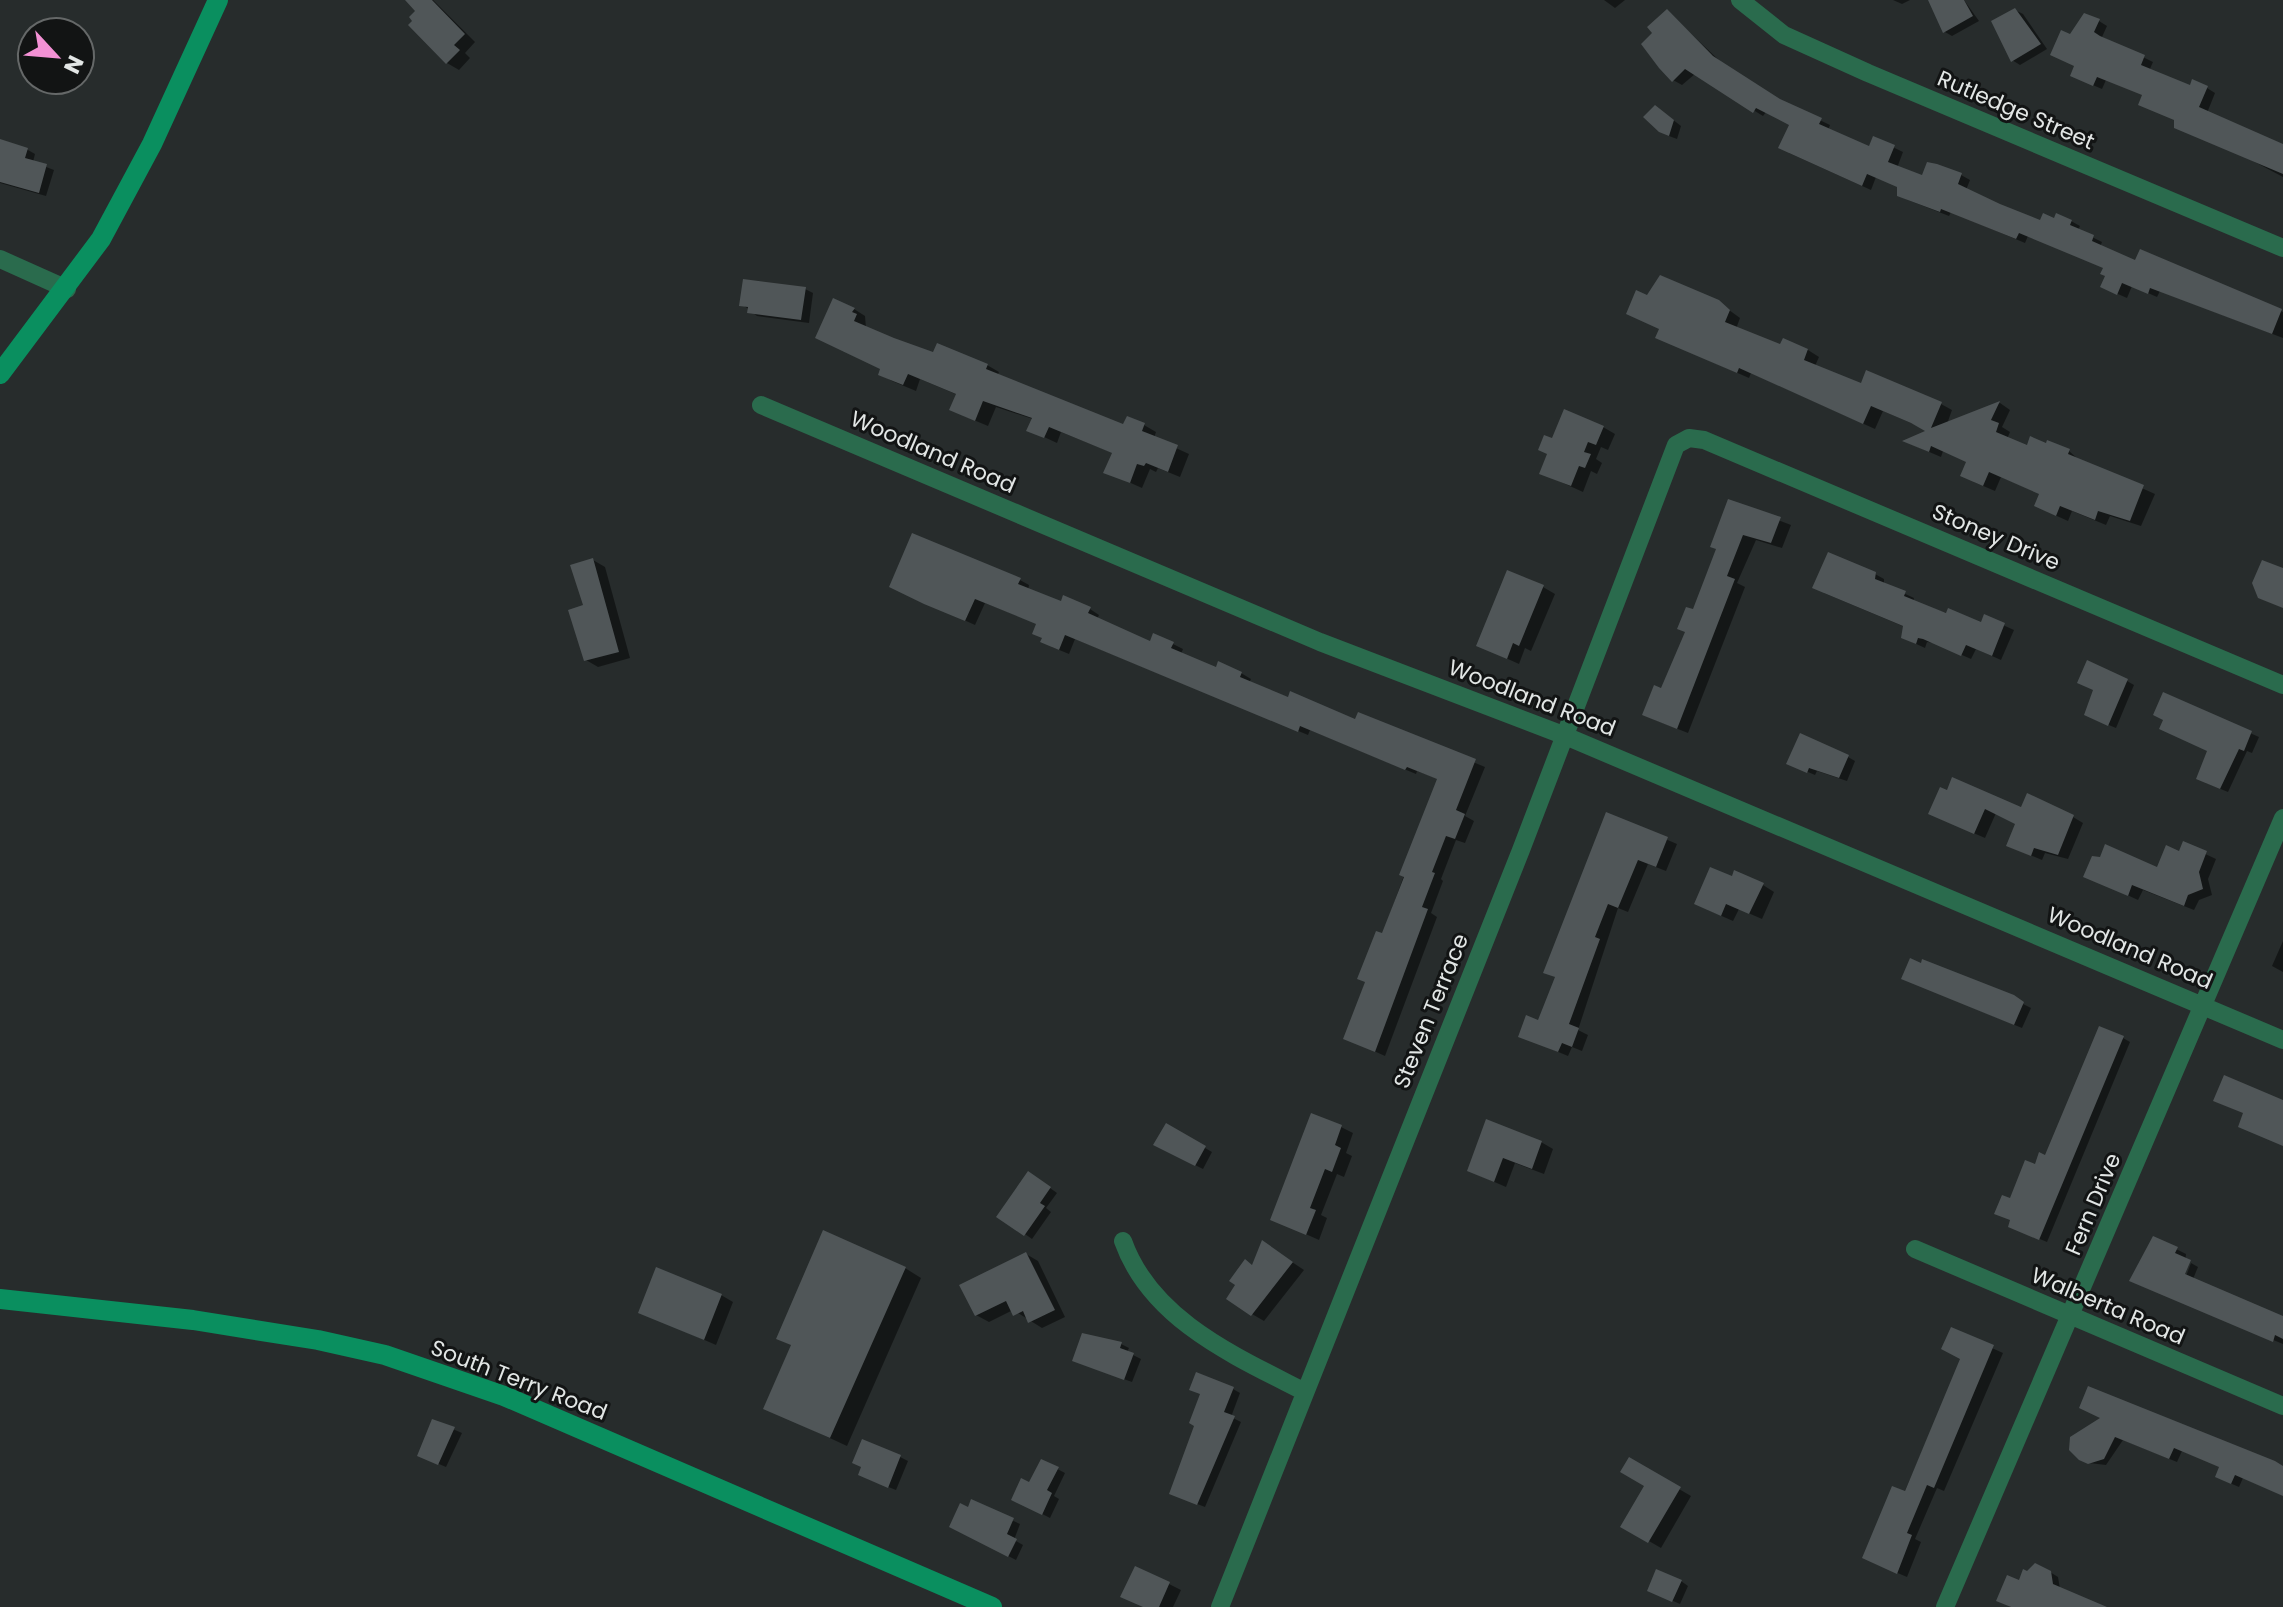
<svg xmlns="http://www.w3.org/2000/svg" width="2283" height="1607" font-family="Poppins,sans-serif">
	<style>
		.shadow { fill: #0007 }
		.building { fill: #505658 }
		.lines { fill: none; stroke-linecap: round; stroke-linejoin: round }
		.street { stroke: #2a6b4d; stroke-width: 18 }
		.secondary { stroke: #0a8f5f; stroke-width: 20 }
		.labels { text-anchor: middle; dominant-baseline: central; stroke-width: 6; stroke-linejoin: round; paint-order: stroke }
		.street-label { font-size: 22px; fill: #e2e6e5; stroke: #121414 }
	</style>
	<rect width="100%" height="100%" fill="#272c2c"/>
	<path class="shadow" d="M415,0H433L475,42L465,53L470,58L459,70L447,63Z
		M1604,0H1625L1615,8Z
		M1893,0H1910L1902,4Z
		M1929,0H1964L1979,21L1952,36L1945,32Z
		M2015,10L2023,14L2047,49L2020,65L2012,60Z
		M1667,11L1723,64L1782,102L1830,125L1828,130L1870,148L1874,138L1903,152L1897,168L1923,178L1961,175L1970,180L1966,190L2041,223L2071,221L2080,226L2078,230L2102,242L2100,247L2136,262L2141,252L2283,312V338L2160,291L2157,297L2132,286L2127,298L2111,291L2105,268L2028,236L2025,243L1951,212L1949,216L1908,200L1899,195V187L1876,177L1871,190L1789,153L1792,125L1766,112L1763,116L1695,74L1682,85L1673,80L1655,33Z
		M2099,21L2107,26L2102,37L2153,62L2149,71L2191,88H2207L2215,93L2207,113L2283,145V177L2176,120L2144,95L2106,80L2102,89L2081,80L2071,37Z
		M1663,112L1681,126L1677,139L1669,136Z
		M2,141L28,150L35,154L33,162L54,170L46,196L0,183Z
		M805,289L813,293L809,323L757,316L742,304Z
		M1647,298L1718,302L1740,318L1736,329L1781,347L1784,340L1808,350L1819,357L1815,366L1862,386L1941,404L1952,410L1947,424L2000,403L2010,410L2002,427L2010,432L2007,439L2028,447L2069,451L2079,460L2155,494L2141,526L2110,516L2106,525L2072,511L2068,521L2048,512L2041,494L2001,477L1995,491L1974,482L1968,462L1943,451L1941,457L1906,442L1929,431L1925,429L1883,411L1875,429L1751,373L1749,378L1669,343Z
		M854,309L865,316L866,328L934,355L987,365L999,372L997,376L1124,427L1128,418L1144,425L1156,432L1154,438L1189,454L1180,477L1158,468L1156,472L1150,469L1142,488L1106,472L1113,453L1061,432L1057,443L1029,430L1033,419L996,407L988,426L964,416L958,395L920,379L916,391L892,381L880,374L882,369L829,344Z
		M1603,427L1615,434L1608,450L1601,447L1596,459L1602,463L1597,474L1591,471L1583,492L1541,473L1553,441Z
		M1729,501L1791,525L1782,548L1756,540L1737,583L1745,587L1688,733L1655,720L1663,691L1718,549Z
		M593,560L605,567L630,658L598,667L586,660L585,607Z
		M1875,574L1884,579V584L1914,598L1913,602L1982,625L1985,617L2014,630L2001,660L1976,649L1971,659L1935,643L1927,642L1925,648L1912,642L1905,627L1824,593Z
		M1020,580L1029,585L1028,590L1062,603L1090,609L1099,615L1097,619L1151,644H1173L1183,649L1181,654L1217,670L1241,673L1251,679L1249,683L1356,722L1360,715L1485,767L1465,816L1474,821L1465,843L1456,840L1441,879L1443,881L1431,913L1437,917L1385,1056L1345,1038L1439,779L1417,771L1416,774L1310,730L1308,735L1075,639L1069,654L1052,647L1038,624L985,603L975,625L902,592Z
		M1543,587L1555,594L1531,651L1525,648L1519,664L1479,646Z
		M2127,681L2134,685L2116,728L2094,719L2095,690Z
		M2164,695L2259,737L2252,753L2247,751L2228,792L2206,783L2209,751L2165,720Z
		M1848,757L1855,761L1847,781L1817,771L1815,775L1796,767Z
		M1948,793L2073,817L2083,823L2068,859L2045,853L2042,860L2018,850L2017,824L1996,813L1985,838L1941,819Z
		M1607,814L1677,844L1666,871L1648,864L1628,912L1618,908L1578,1030L1588,1035L1582,1051L1572,1047L1568,1056L1520,1036L1540,1023L1557,978L1546,972Z
		M2184,844L2216,859L2208,879L2212,895L2199,900L2194,910L2143,890L2138,900L2086,876L2158,869L2180,853Z
		M1733,879L1763,885L1774,892L1762,919L1739,909L1733,921L1708,910Z
		M2283,941V972L2272,966Z
		M1911,982L2023,1004L2031,1008L2022,1028Z
		M2123,1038L2130,1042L2047,1242L2018,1230L2036,1167L2046,1157Z
		M1167,1126L1212,1152L1203,1169L1163,1149Z
		M1341,1127L1353,1133L1346,1153L1352,1156L1344,1177L1337,1174L1321,1215L1327,1218L1319,1240L1272,1219Z
		M1541,1142L1553,1149L1544,1174L1515,1163L1506,1187L1469,1171Z
		M1036,1178L1057,1193L1046,1208L1051,1212L1032,1239L1025,1234Z
		M2154,1238L2186,1254L2183,1284L2191,1263L2198,1267L2193,1279L2283,1318V1344L2140,1285Z
		M1274,1250L1304,1270L1264,1321L1252,1314L1254,1267Z
		M1026,1254L1038,1261L1065,1317L1042,1328L1013,1310L989,1322L976,1315Z
		M905,1268L921,1278L847,1446L765,1408Z
		M721,1295L733,1302L716,1345L640,1312Z
		M1952,1330L2003,1353L1944,1491L1937,1488L1915,1539L1921,1542L1907,1577L1874,1563L1962,1358Z
		M1083,1335L1121,1344L1129,1348L1127,1352L1141,1359L1132,1382L1082,1364Z
		M1233,1389L1240,1393L1231,1417L1241,1422L1205,1507L1179,1497Z
		M2103,1418L2283,1468V1495L2243,1478L2239,1487L2225,1481L2221,1467L2182,1451L2177,1462L2123,1440L2106,1465L2089,1463Z
		M434,1421L462,1433L446,1467L427,1459Z
		M900,1457L908,1461L896,1490L868,1479Z
		M1629,1460L1691,1496L1661,1548L1623,1526L1646,1485Z
		M1042,1461L1065,1473L1054,1496L1059,1499L1050,1518L1021,1503Z
		M972,1502L1020,1524L1014,1540L1023,1545L1016,1560L959,1531Z
		M2050,1572L2058,1577L2060,1589L2100,1607H2011L1999,1600L2020,1582Z
		M1681,1581L1688,1586L1680,1604L1657,1594Z
		M1169,1584L1181,1590L1173,1607H1144Z"/>
	<path class="building" d="M405,0H432L465,34L454,45L460,50L446,64L408,25L412,21L409,17L415,11Z
		M1928,0H1964L1973,16L1943,33Z
		M2015,8L2041,44L2011,62L1991,21Z
		M1667,9L1713,56L1780,99L1822,118L1819,124L1869,146L1873,136L1895,145L1888,162L1922,175L1927,162L1937,164L1962,173L1958,184L2000,204L2040,220L2043,213L2054,218L2056,213L2072,220L2070,225L2094,235L2092,241L2135,260L2140,249L2282,309L2272,334L2150,288L2148,294L2122,283L2117,295L2100,287L2105,276L2100,274L2103,268L2019,233L2016,239L1941,209L1940,212L1897,196V187L1867,174L1862,186L1778,148L1789,125L1756,108L1753,113L1685,69L1672,82L1659,68L1641,44L1652,33L1647,27Z
		M2084,13L2100,19L2094,32L2100,36L2145,55L2141,65L2190,85L2192,79L2208,86L2199,107L2283,144V174L2174,128V120L2138,105L2142,95L2097,77L2093,86L2070,76L2074,66L2050,55L2061,30L2070,34Z
		M1655,105L1674,120L1669,136L1659,132L1643,117Z
		M0,139L28,148L25,158L47,164L39,193L0,182Z
		M1660,275L1719,300L1730,310L1725,322L1780,344L1783,338L1808,349L1804,360L1861,383L1866,370L1942,402L1931,428L2000,401L1991,420L1999,423L1996,432L2027,445L2030,436L2046,443L2047,440L2070,449L2068,454L2144,485L2130,521L2098,511L2095,520L2060,506L2056,516L2034,506L2039,494L1989,472L1983,486L1960,476L1966,462L1931,446L1929,452L1902,441L1925,431L1911,423L1871,406L1863,424L1739,368L1737,373L1655,338L1659,329L1626,314L1636,290L1647,295Z
		M743,279L806,287L801,320L747,313L748,307L739,306Z
		M833,298L855,308L852,312L857,314L854,321L894,338L933,352L937,343L988,364L986,369L1123,424L1127,416L1145,423L1142,431L1178,445L1168,472L1146,463L1144,466L1137,464L1130,483L1103,473L1112,453L1049,427L1044,438L1026,431L1032,418L983,401L975,421L949,410L956,394L908,374L903,385L878,375L880,369L815,338Z
		M1564,409L1604,426L1596,445L1588,442L1584,452L1591,454L1585,468L1579,466L1571,486L1539,474L1547,454L1538,450L1544,435L1552,438Z
		M1728,499L1781,517L1771,543L1743,535L1727,576L1735,579L1677,729L1642,715L1654,685L1661,688L1685,632L1677,629L1686,607L1693,609L1716,549L1710,547Z
		M912,533L1021,578L1018,584L1061,601L1063,595L1091,607L1088,613L1150,641L1153,633L1174,642L1171,648L1216,667L1218,661L1242,672L1240,677L1288,697L1290,691L1355,719L1358,712L1476,759L1456,810L1465,814L1455,839L1446,836L1432,872L1435,873L1422,907L1428,909L1375,1052L1343,1039L1365,982L1357,979L1376,931L1382,933L1404,877L1399,875L1437,779L1407,767L1405,770L1300,726L1298,732L1065,635L1059,650L1040,642L1042,638L1032,634L1036,624L975,599L965,621L924,604L889,587Z
		M1828,552L1876,572L1875,579L1906,591L1904,596L1946,613L1948,608L1981,622L1984,614L2005,623L1992,656L1966,645L1961,656L1923,639L1918,638L1916,644L1901,638L1903,626L1812,588Z
		M593,558L619,652L584,661L568,610L583,605L570,565Z
		M2262,560L2283,568V608L2258,598L2252,583Z
		M1507,570L1544,585L1519,646L1513,643L1507,659L1476,646Z
		M2087,660L2128,679L2108,726L2084,715L2093,690L2077,683Z
		M2163,692L2252,731L2244,751L2239,749L2220,789L2196,779L2207,751L2159,729L2163,720L2153,715Z
		M1800,733L1849,755L1839,778L1809,768L1807,773L1786,764Z
		M1952,777L2021,807L2027,793L2074,815L2058,855L2034,848L2031,856L2006,846L2015,824L1985,809L1974,834L1928,814L1940,787L1947,790Z
		M1606,812L1668,837L1656,867L1638,860L1618,908L1608,904L1595,937L1600,939L1569,1024L1579,1028L1572,1047L1562,1043L1558,1052L1518,1037L1526,1015L1538,1020L1555,977L1543,973Z
		M2183,841L2207,851L2199,872L2203,889L2188,895L2184,906L2132,885L2128,896L2083,877L2092,856L2100,857L2105,844L2157,867L2166,845L2179,851Z
		M1710,867L1732,876L1734,870L1764,883L1749,914L1726,904L1721,916L1694,904Z
		M1910,958L1921,963L1922,959L2014,995L2024,1002L2014,1025L1901,979Z
		M2099,1026L2124,1036L2039,1240L2008,1227L2010,1220L1994,1214L2002,1195L2010,1198L2025,1160L2035,1164L2039,1152L2045,1155Z
		M2224,1075L2283,1100V1146L2238,1127L2243,1113L2213,1101Z
		M1311,1113L1342,1125L1335,1145L1341,1148L1332,1172L1325,1169L1310,1208L1316,1210L1306,1235L1270,1220Z
		M1486,1119L1542,1141L1532,1169L1503,1158L1494,1182L1467,1171Z
		M1166,1123L1206,1146L1195,1166L1153,1145Z
		M1028,1171L1051,1187L1040,1203L1045,1206L1024,1236L996,1217Z
		M823,1230L906,1267L830,1438L763,1409L791,1345L776,1339Z
		M2153,1236L2178,1247L2175,1253L2191,1260L2185,1274L2283,1316V1339L2275,1335L2273,1342L2129,1281Z
		M1262,1240L1293,1262L1251,1316L1226,1299L1235,1285L1229,1281L1245,1259L1252,1265Z
		M1026,1252L1055,1310L1028,1323L1023,1311L1013,1316L1006,1301L975,1316L959,1285Z
		M656,1267L722,1294L704,1340L638,1313Z
		M1951,1327L1994,1345L1934,1488L1927,1485L1907,1533L1912,1535L1897,1574L1862,1558L1892,1486L1905,1491L1960,1359L1941,1349Z
		M1082,1333L1122,1342L1120,1348L1134,1353L1124,1380L1072,1361Z
		M1196,1372L1234,1387L1224,1412L1235,1416L1197,1505L1169,1494L1194,1426L1189,1423L1200,1394L1189,1390Z
		M2088,1386L2275,1461L2283,1466V1496L2235,1475L2231,1484L2215,1477L2219,1467L2174,1448L2169,1459L2115,1437L2104,1459L2088,1464L2079,1460L2069,1450L2070,1437L2100,1418L2079,1408Z
		M432,1419L455,1427L438,1465L417,1456Z
		M862,1439L901,1455L888,1488L858,1475L861,1467L852,1463Z
		M1629,1457L1681,1487L1648,1543L1620,1527L1644,1486L1620,1472Z
		M1041,1459L1059,1467L1047,1490L1052,1493L1042,1515L1011,1500L1021,1478L1029,1482Z
		M971,1499L1014,1518L1007,1534L1017,1539L1008,1557L949,1527L960,1503L968,1507Z
		M2035,1563L2051,1571L2053,1584L2107,1607H2011L1996,1601L2007,1575L2019,1580L2023,1569L2027,1571Z
		M1135,1566L1170,1582L1159,1607H1143L1120,1597Z
		M1656,1569L1682,1580L1672,1602L1647,1591Z"/>
	<g class="lines">
		<path class="street" d="M1740,0L1784,35L1868,73L2283,248
			M0,259L67,289
			M761,405L1320,642L1563,735L2283,1040
			M1123,1241C1151,1320 1235,1356 1305,1392
			M1915,1249L2283,1406
			M1220,1607L1521,850L1676,445L1689,438L1704,440L2283,685
			M1945,1607L2283,818"/>
		<path class="secondary" d="M0,374L101,239L152,144L218,0
			M0,1299L193,1320L318,1340L385,1355L504,1396L992,1607"/>
	</g>
	<g class="labels">
		<g class="street-label">
			<text transform="translate(2016 110) rotate(23)">Rutledge Street</text>
			<text transform="translate(933 452) rotate(23)">Woodland Road</text>
			<text transform="translate(1996 537) rotate(23)">Stoney Drive</text>
			<text transform="translate(1532 698) rotate(21)">Woodland Road</text>
			<text transform="translate(2130 948) rotate(23)">Woodland Road</text>
			<text transform="translate(1431 1011) rotate(-68)">Steven Terrace</text>
			<text transform="translate(2093 1204) rotate(-67)">Fern Drive</text>
			<text transform="translate(2108 1306) rotate(23)">Walberta Road</text>
			<text transform="translate(519 1380) rotate(21)">South Terry Road</text>
		</g>
	</g>
	<g transform="translate(56 56) rotate(116)"><circle r="38" fill="#121414" stroke="#656868" stroke-width="2"/>
	<path d="M0-6L14 30L0 20L-14 30Z" fill="#f391d5"/>
	<text y="-12" font-size="22" font-weight="bold" text-anchor="middle" fill="#e2e6e5">N</text>
	</g>
</svg>
